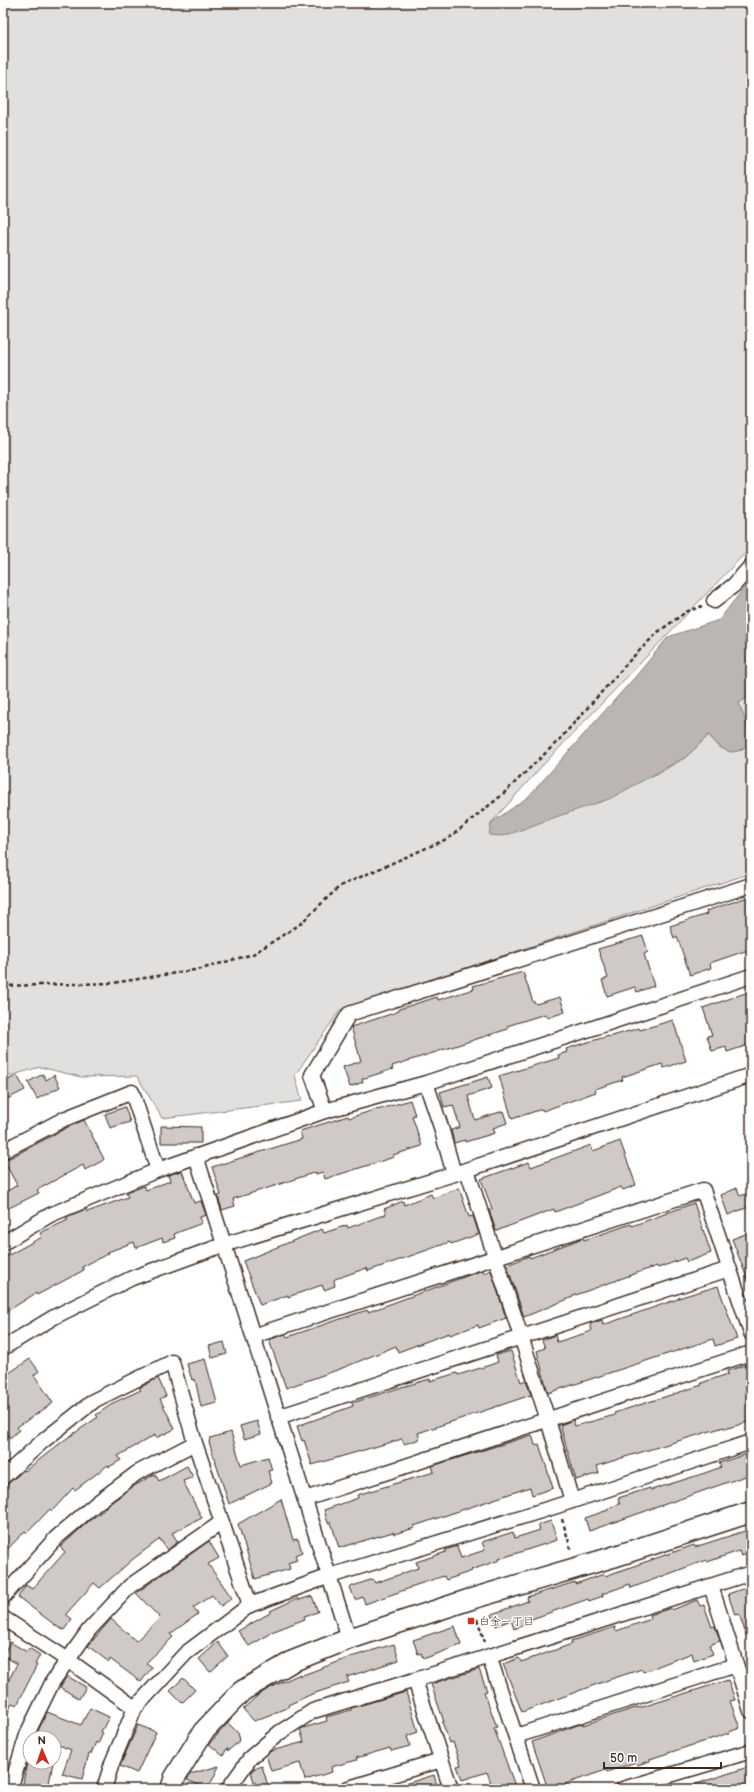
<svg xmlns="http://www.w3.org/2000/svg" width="754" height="1792" font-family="'Balsamiq Sans','Klee One',sans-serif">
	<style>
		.green { fill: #e2e0de; stroke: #8e857e }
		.water { fill: #bcb6b3; stroke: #887e77 }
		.building { fill: #cfcac7; stroke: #3b2a1e }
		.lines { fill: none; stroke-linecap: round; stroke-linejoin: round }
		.street-casing { stroke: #3b2a1e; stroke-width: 17 }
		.secondary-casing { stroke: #3b2a1e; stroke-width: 23 }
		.path { stroke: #3b2a1e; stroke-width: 2.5; stroke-dasharray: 4 3; stroke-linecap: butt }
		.street { stroke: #fff; stroke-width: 14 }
		.secondary { stroke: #fff; stroke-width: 20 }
		.poi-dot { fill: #c8321e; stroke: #fff; stroke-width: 1.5 }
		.labels { text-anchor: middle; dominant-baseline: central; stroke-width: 3; stroke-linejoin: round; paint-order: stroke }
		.poi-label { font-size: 11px; fill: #3b2a1e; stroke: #fff; text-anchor: start }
	</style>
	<rect width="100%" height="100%" fill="#fff"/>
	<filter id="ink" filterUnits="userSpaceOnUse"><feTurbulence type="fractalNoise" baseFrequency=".025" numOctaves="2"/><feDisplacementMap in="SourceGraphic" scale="8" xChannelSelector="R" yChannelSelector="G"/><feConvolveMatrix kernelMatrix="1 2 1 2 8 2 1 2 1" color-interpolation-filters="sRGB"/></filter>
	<g filter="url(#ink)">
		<path class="green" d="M3,3H751V547L541,767L491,823L518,831L659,773L686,757L709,735C719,749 725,753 742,750L749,730L738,703L751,695V873L340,1010L295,1075L302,1101L162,1118L137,1076L81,1077L40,1067L3,1078Z"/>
		<path class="water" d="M751,579V695L739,703L749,730L748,744C731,760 721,749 709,735L686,757L609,799L550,819L518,831L503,836L489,835L491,823L528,797L636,676L668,637L719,620Z"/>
		<path class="building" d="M751,896V949L710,963L711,968L690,975L677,936L674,938L670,926L707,914L706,911Z
			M643,936L648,952L644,954L654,986L637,992L635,987L607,996L602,980L608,978L598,949Z
			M523,972L533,1002H535L536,1004L560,997L565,1012L547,1018L545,1014L507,1026L508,1029L392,1066L393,1069L362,1079L363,1082L350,1087L343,1067L361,1061L351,1027L391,1014L399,1011V1009L437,997L438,1000L474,989L473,986Z
			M751,991V1044L727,1052L726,1047L712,1051L707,1036L712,1035L703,1008Z
			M673,1020L686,1061L664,1068L662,1064L622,1077L623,1080L595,1089L596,1092L543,1111L542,1109L512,1119L499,1076L559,1058L558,1055L567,1052L566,1049L581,1044L609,1036V1037L639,1028L640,1030Z
			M43,1074L46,1080L54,1075L60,1087L37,1099L28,1082Z
			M17,1075L25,1090L3,1101V1083Z
			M488,1077L492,1088L468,1096L475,1120L503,1111L507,1123L493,1128L495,1133L465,1142V1140L454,1143L451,1130L460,1127L453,1105L444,1107L440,1092Z
			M410,1100L415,1115L412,1116L422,1146L393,1155L394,1157L325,1179L323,1172L316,1174V1172L271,1187L233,1199L235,1206L222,1210L218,1196L221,1195L212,1167L302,1139L300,1131L348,1116L349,1118L377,1109V1110Z
			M125,1107L130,1122L110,1128L105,1114Z
			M84,1120L104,1159L102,1161L85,1170L83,1165L37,1190L39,1193L3,1211V1194L17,1185L4,1161L68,1127Z
			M161,1126L201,1127V1143H161Z
			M620,1141L636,1185L623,1190L621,1187L555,1212L554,1209L496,1231L489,1210L492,1209L481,1179L529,1162L531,1167L591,1145L593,1151Z
			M182,1171L194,1203L201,1201L206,1215L200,1217L202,1223L174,1234L175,1238L163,1242L162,1238L136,1248L134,1242L108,1252L109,1253L82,1267L84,1270L37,1295L36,1293L3,1314V1258L42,1237L40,1233L68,1220L66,1217L86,1209L87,1212L128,1197L126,1193L144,1186L146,1190L170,1181L168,1175Z
			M459,1188L469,1217L473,1216L479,1234L451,1244L450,1242L368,1271L367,1268L335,1279L334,1281L335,1286L324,1290L322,1285L288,1297V1295L260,1305L243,1261L322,1229L324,1233L347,1225L348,1228L386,1214L384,1209L403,1201L404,1205L431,1194L433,1198Z
			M737,1188L740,1196L751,1192V1206L728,1215L721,1195Z
			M694,1203L711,1253L687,1262L685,1258L658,1268L657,1266L631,1275L573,1296V1297L524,1317L507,1265L529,1256L530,1258L583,1238L584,1240L631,1224L632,1226Z
			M751,1232V1286H750L732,1239Z
			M483,1270L484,1273L491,1270L506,1318L479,1328L478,1325L450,1335L449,1333L398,1352L396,1346L340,1369L286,1388L269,1340L285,1334L287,1337L367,1310L368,1312Z
			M718,1286L737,1339L715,1346L713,1339L548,1393L537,1351L545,1348L542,1340L555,1335L557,1342L589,1332L592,1330L590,1324L602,1320L603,1325L678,1299V1298Z
			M224,1342L227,1354L212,1358L209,1346Z
			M511,1351L521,1382L526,1380L531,1395L418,1433L420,1439L404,1444L402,1439L312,1465L304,1440L302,1441L297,1426L353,1406L352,1403L402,1387L430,1379V1381L457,1373L458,1375L490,1365L498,1362L496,1355Z
			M30,1359L39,1371L34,1375L53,1403L17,1427L19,1430L10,1438L7,1434L3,1437V1377Z
			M205,1359L217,1403L201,1407L195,1379L192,1380L187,1364Z
			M746,1365L751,1381V1421L725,1429L724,1427L625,1457L597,1466L599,1473L576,1480L560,1425L573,1420L575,1426L615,1415L614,1413L702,1385L701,1383L728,1374L727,1371Z
			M158,1378L166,1396L160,1399L175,1429L156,1438L155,1435L118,1456L121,1460L109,1467L108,1465L75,1490L73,1488L52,1511L50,1509L27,1533L25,1531L3,1554V1488L24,1470L25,1471L63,1441L98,1417L96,1415L115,1402L141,1390L139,1388Z
			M257,1421L261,1434L244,1439L240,1426Z
			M231,1432L241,1465L268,1457L272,1470L268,1471L272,1483L229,1504L209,1442L210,1438Z
			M532,1435L535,1445L539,1444L553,1488L532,1495L530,1487L414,1526L415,1528L394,1534L393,1532L339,1548L331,1522L328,1523L324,1510L358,1498L357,1495L434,1472L432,1466Z
			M747,1454L751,1466V1474L589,1531L585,1518L608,1510V1508L620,1504L618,1498L650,1488L651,1490L705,1473L721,1467L719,1463Z
			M187,1466L193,1477L183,1481L202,1518L172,1533L178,1542L167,1550L160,1539L133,1559L100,1588L94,1583L66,1614L72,1619L64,1630L59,1628L18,1597L26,1585L32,1589L65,1552L60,1547L89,1521L106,1508L105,1507L134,1486L155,1474L159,1481Z
			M281,1499L293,1540L298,1539L302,1552L295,1555L297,1560L288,1563L290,1569L255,1579L238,1524Z
			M551,1521L557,1540L499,1559L500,1560L471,1570L472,1571L446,1580L444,1576L410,1587V1588L365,1604L363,1597L355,1600L350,1587L373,1579L375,1583L418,1568L416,1562L446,1552L445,1550L457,1546L461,1558L485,1550L482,1542L513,1532L515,1538L540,1530L538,1525Z
			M751,1529V1553L741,1556L739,1551L707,1562L706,1560L631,1588L630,1584L602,1594L603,1596L589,1601L588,1599L526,1621L527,1624L514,1629L511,1620L496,1626L492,1614L528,1601L527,1597L575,1582V1584L604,1574L605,1576L694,1545L695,1547Z
			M209,1541L219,1558L208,1564L232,1598L221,1606L212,1595L193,1608L198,1614L170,1634L173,1637L146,1663L152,1667L141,1682L110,1659L109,1662L88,1646L111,1619L136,1641L160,1618L136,1593Z
			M748,1587L751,1594V1643H749L739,1614L735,1615L728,1594Z
			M312,1596L318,1612L304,1616L305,1619L269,1633L270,1634L249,1646L238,1631L270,1613V1611L298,1598L299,1600Z
			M697,1600L700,1606L704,1605L712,1627L715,1626L720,1641L709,1645L713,1654L694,1661L692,1653L643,1672L642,1669L608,1680L522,1712L503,1664L519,1658L521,1662L572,1644L571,1641L615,1627L616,1631L651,1619L650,1615L671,1608L672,1610Z
			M455,1626L461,1645L423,1659L421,1653L418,1654L413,1640Z
			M10,1642L27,1652L29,1648L40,1655L35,1664L37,1665L17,1705L12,1703L3,1724V1691L17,1664L3,1655Z
			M218,1642L228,1656L210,1672L199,1659Z
			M394,1644L399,1660L347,1677L349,1682L312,1694L288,1705L289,1707L254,1721L243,1709L257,1696L268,1689L300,1674V1676L354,1656Z
			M479,1669L487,1691L484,1692L497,1727L494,1728L516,1789H493L487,1772L462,1780L457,1766L461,1765L453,1742L450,1743L442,1722H444L431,1684Z
			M67,1676L86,1687L79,1699L60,1687Z
			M183,1678L195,1690L182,1703L170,1691Z
			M728,1680L735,1700L730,1701L740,1728L729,1732V1733L650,1759V1761L637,1765L636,1762L607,1772L606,1770L565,1784L566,1789H548L532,1742L583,1723V1725L638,1707L639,1708Z
			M406,1692L418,1732L407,1736L410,1746L391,1751L390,1748L356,1758L357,1760L331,1767L332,1772L305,1780L300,1763L271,1771L266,1755L271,1751L304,1742L300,1729L303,1728L327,1721L326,1717L351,1710V1708Z
			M90,1708L109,1717L101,1732L103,1733L98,1744L96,1742L91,1754H89L82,1779L62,1774L71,1750L54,1743V1738H44L36,1735L47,1712L81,1725Z
			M228,1723L238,1733L240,1740L228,1751L227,1748L223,1756L209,1744Z
			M138,1725L156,1732L137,1773L120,1766Z
			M27,1762H53L48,1789H22Z
			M219,1766L212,1781L206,1788L187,1780L190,1774Z
			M262,1766L269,1789H262L254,1782L251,1772L253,1769Z
			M751,1766V1784L736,1789H687V1787Z
			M434,1775L438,1789H399L398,1786Z"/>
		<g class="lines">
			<g class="street-casing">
				<path id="street" d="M714,601L734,585L751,566
					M426,1083L440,1124L454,1174
					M325,1111L426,1083L751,976
					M3,1151L64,1119L132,1092L158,1170L50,1215L3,1243
					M196,1156L349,1639
					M158,1170L325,1111L312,1075L349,1014L751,885
					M467,1170L548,1420L572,1501
					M253,1336L703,1190L751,1333
					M3,1348L54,1317L132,1278L223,1245L454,1174L751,1075
					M278,1417L729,1269
					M3,1477L43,1441L95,1400L172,1362L195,1443L250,1605
					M305,1499L751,1353
					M711,1586L751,1711
					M3,1597L56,1538L98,1502L137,1473L195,1443
					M3,1618L68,1660L135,1708
					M489,1656L533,1789
					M415,1680L751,1573
					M516,1736L736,1665
					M10,1789L28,1732L53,1681L89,1630L130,1586L222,1522
					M104,1789L112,1763L135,1708L186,1653L250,1605L330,1576L557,1506L751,1442
					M228,1789L251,1757L279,1733L313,1711L415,1680L451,1789
					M346,1789L441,1760
					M623,1789L751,1751"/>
			</g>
			<g class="secondary-casing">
				<path id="secondary" d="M171,1789L175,1777L203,1732L242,1691L293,1661L349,1639L471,1599L613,1557L751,1512"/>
			</g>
			<path class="path" d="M3,986L113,983L201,969L253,954L299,925L340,886L449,838L502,795L558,741L630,660L658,632L686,612L702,606
				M562,1519L571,1549
				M477,1619L485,1642"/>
			<use href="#street" class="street"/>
			<use href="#secondary" class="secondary"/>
		</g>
	</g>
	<rect class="poi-dot" x="467" y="1617" width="8" height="8" rx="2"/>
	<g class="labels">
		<g class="poi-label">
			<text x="479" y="1621">白金一丁目</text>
		</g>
	</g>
	<rect width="754" height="1792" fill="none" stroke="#fff" stroke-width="16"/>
	<rect x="8" y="8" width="738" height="1776" fill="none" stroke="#3b2a1e" stroke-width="1.5" filter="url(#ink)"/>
	<g transform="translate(42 1750) rotate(358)"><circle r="19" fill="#ffffff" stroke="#b1aaa5"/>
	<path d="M0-3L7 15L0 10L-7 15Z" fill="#c8321e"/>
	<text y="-6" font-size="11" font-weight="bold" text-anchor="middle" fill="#3b2a1e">N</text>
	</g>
	<path d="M604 1762v6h117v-6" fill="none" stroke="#3b2a1e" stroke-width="2"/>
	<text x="610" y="1762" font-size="12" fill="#3b2a1e" stroke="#ffffff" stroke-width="3" paint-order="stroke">50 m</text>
</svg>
